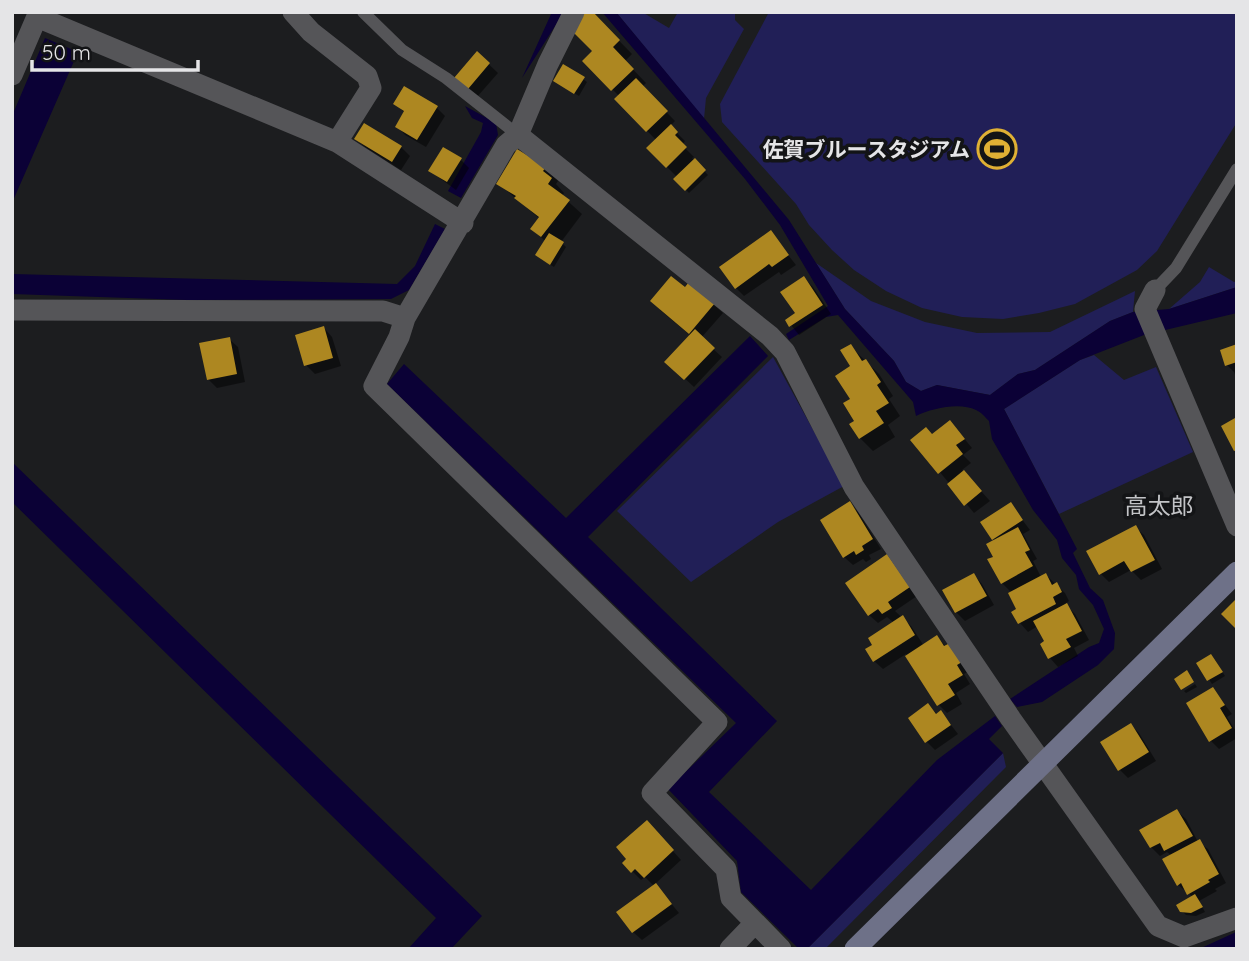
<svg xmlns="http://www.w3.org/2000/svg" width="1249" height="961" font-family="Quicksand,'Noto Sans JP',sans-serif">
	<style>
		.green { fill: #211f57 }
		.water { fill: #0b0136 }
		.shadow { fill: #0007 }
		.building { fill: #ad8721 }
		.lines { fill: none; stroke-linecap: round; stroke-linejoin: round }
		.lane { stroke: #555558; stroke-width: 12 }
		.street { stroke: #555558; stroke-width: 21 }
		.secondary { stroke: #6e7188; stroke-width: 21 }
		.labels { text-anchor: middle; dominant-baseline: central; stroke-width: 7; stroke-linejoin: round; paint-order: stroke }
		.poi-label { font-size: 21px; font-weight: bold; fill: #e5e5e7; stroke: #131416; text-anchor: end }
		.neighbourhood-label { font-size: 23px; fill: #c2c3c6; stroke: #131416 }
	</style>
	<rect width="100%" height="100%" fill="#1c1d1f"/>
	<path class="green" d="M616,12H642L669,28L678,12H735V20L744,29L706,98L704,119Z
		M769,12H1237V122L1157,251L1137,270L1075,304L1039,313L1003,319L962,317L922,308L886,291L854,270L832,250L809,225L796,204L722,122L720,104Z
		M816,263L871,301L925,322L977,333L1050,332L1135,291L1133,312L1110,321L1035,370L1018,374L990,395L937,385L921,391L906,382L894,361L845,309Z
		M1209,267L1234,282L1237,281V287L1169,309L1200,282Z
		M1094,355L1124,380L1156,367L1193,452L1059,514L1004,409L1080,360Z
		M773,357L844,486L778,522L691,582L617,511Z
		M1003,753L1006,767L825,949H807Z"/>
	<path class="water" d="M552,12H564L522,78Z
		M602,12H616L789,220L845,309L894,361L906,382L921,391L937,385L990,395L1018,374L1035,370L1110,321L1133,312L1169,309L1237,287V313L1144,335L1080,360L1004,409L1077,549L1073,553L1090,588L1103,600L1115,633L1114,649L1098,665L1042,702L1017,707L1010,699L1089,647L1099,643L1104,629L1093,605L1079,589L1076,575L1062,558L1057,540L1033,510L992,439L989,421C985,417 981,412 976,410C960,402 932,408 916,416L913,402L838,315L826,317L789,340L786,334L828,306L780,225L745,179Z
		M45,38L78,52L12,203V116Z
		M465,106L496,123L498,135L461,198L448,191L481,132L483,123L472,118Z
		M435,224L445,229L409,290L391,299L187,300L12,294V274L397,284L415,266Z
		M750,336L768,356L588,537L777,721L709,792L811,890L937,760L995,716L1002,726L989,739L1003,753L807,949H799L741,892L737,861L668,789L736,723L387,384L404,364L566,518Z
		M12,462L482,916L451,949H408L436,918L12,502Z
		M1237,931V949H1199L1234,933Z"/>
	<path class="shadow" d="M591,12L632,54L625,61L646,83L642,87L675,121L670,126L685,141L682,145L694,157L692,158L708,175L689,193L676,179L677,177L648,148L656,140L616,99L619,96L584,61L594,51Z
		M478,54L498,73L477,97L465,87Z
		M583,79L587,82L579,96L559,84Z
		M396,104L437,108L445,116L426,147L405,135L397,126L405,113Z
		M356,139L401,147L410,156L401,170L365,147Z
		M461,160L469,168L456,190L430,171Z
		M545,168L558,181L556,184L564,193L562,196L582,214L561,242L566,247L554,267L541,259L546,242L533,229L540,219L499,184Z
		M770,232L796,265L781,275L779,272L744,296L736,288Z
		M804,278L813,287L831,314L799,335L787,320L797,314Z
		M685,290L714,305L723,313L701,338L722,357L694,387L667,362L691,336L660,310Z
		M324,328L332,337L341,366L315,374L306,365Z
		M229,339L238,347L245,382L217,388L208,379Z
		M850,346L879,374L893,396L889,399L900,416L888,425L895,437L873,451L860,438L857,421L852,400Z
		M1237,346V380L1234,372L1227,365Z
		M958,431L972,448L963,455L971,463L962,470L990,501L974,513L913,440Z
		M850,504L858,512L881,549L869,555L871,559L866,562L863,559L853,565L844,557Z
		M1011,505L1030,530L1023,534L1037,559L1033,561L1041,577L1046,575L1065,593L1069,601L1065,604L1075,614L1089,640L1074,648L1078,656L1058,667L1050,658L1042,645L1047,642L1038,626L1028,632L1020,623L1019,610L1012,593L1002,583L995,557V541L983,523Z
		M1135,527L1144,535L1162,569L1141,580L1131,570L1109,582L1100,573Z
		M887,556L917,596L895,611L911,626L924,646L937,637L969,671L964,674L970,684L956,693L962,704L947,713L939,705L906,654L883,669L874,661L894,623L887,617L878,623L869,615Z
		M974,575L982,584L994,605L965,621L956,612Z
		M1215,660L1225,676L1212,684L1199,664Z
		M1195,684L1197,687L1186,693L1184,691Z
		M1213,689L1232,714L1227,717L1237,733V738L1219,749L1211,741Z
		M928,705L938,715L941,712L958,734L935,750L927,742Z
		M1131,725L1139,733L1156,761L1128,778L1120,770Z
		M1177,811L1186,819L1198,842L1208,849L1226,883L1215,889L1217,891L1199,901L1205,912L1196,916L1186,915L1182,911L1193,897L1178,885L1172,856L1167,852L1160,856L1151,847Z
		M655,831L681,860L655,884L679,913L642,940L633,932L654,886L645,877L641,880L624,863Z"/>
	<path class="building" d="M583,12H593L620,40L613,47L634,69L611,91L582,61L592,51L573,32Z
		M477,51L490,63L468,89L454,78Z
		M563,64L585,77L574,94L553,81Z
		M636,78L668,111L646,132L614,99Z
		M404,86L438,106L417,140L395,127L404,111L393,104Z
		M364,123L402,146L392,162L354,139Z
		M671,124L678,132L675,135L687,147L666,168L646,148Z
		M443,147L462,158L447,182L428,171Z
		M517,149L546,167L543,171L552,178L548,184L570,200L541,237L530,229L539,217L514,198L516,196L496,184Z
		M695,158L706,170L685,191L673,179Z
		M771,230L789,255L772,267L769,264L735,289L719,267Z
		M549,233L564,242L550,265L535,255Z
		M671,276L685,287L689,282L715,303L689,334L650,301Z
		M804,276L823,305L789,327L785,320L795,313L780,292Z
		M324,326L333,358L304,366L295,335Z
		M695,329L715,348L684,380L664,362Z
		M230,337L237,374L207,380L199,343Z
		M851,344L862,361L866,359L881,382L877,385L889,403L876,411L884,423L859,439L849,424L854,421L843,403L850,399L835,376L850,366L840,350Z
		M1237,344V362L1225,366L1220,350Z
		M1235,418L1237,450L1234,451L1221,426Z
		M950,420L965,439L956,445L963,454L938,474L910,440L926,427L932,434Z
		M964,470L982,491L964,506L947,484Z
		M850,501L873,539L862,546L864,550L856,555L854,551L843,558L820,520Z
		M1011,502L1023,520L992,540L980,522Z
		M1136,525L1155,560L1131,572L1124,561L1099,575L1086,551Z
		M1018,527L1030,550L1025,552L1033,566L1001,584L987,559L993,557L986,544Z
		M887,554L910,587L888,602L892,608L882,614L878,609L868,616L845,583Z
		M974,573L987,596L955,613L942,590Z
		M1046,573L1052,585L1057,582L1062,592L1053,597L1056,604L1018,624L1011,612L1016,609L1008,593Z
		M1237,598V630L1221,614Z
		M1067,603L1082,631L1066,639L1071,647L1048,659L1040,644L1044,641L1033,621Z
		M903,615L915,635L873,662L865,649L872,645L868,638Z
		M937,635L944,646L950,643L962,662L957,665L963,675L948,684L955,695L937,706L905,656Z
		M1211,654L1223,672L1207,681L1196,663Z
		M1187,670L1194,682L1181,690L1174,679Z
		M1213,687L1225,705L1220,708L1232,728L1209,742L1186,703Z
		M928,703L936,714L941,710L951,725L925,743L908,718Z
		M1131,723L1149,752L1118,771L1100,742Z
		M1177,809L1193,836L1164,851L1160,843L1150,848L1139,830Z
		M647,820L674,850L644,878L635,869L631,873L622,863L626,859L616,847Z
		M1200,839L1219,874L1208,880L1210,882L1187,895L1181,883L1177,886L1162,859Z
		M656,883L672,904L632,933L616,912Z
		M1195,894L1203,907L1191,913L1180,912L1176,905Z"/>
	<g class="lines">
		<path class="lane" d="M363,12L402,50L446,78L518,135
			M1155,290L1176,268L1237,169"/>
		<path class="street" d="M293,12L311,32L367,76L371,88L337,142L463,223
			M37,17L337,142
			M12,75L39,12
			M518,135L548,64L574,12
			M1155,290L1145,309L1237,526
			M12,310L383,311L405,318L506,145L518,135L770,336L785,352L854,487L1011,719L1158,926L1184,937L1237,918
			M405,318L399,337L374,386L717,722L652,793L726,869L731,898L781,949
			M730,949L755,923"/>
		<path class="secondary" d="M855,949L1237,572"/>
	</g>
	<defs>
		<g id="stadium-ring" transform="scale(2.0125)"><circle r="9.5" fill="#131416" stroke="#dfb034" stroke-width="1.5"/><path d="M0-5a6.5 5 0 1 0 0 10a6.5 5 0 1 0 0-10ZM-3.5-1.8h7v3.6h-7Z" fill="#dfb034"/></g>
	</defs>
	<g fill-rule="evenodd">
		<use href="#stadium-ring" x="997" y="149"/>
	</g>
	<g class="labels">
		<g class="poi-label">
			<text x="970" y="149">佐賀ブルースタジアム</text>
		</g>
		<g class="neighbourhood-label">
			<text x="1159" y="505">高太郎</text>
		</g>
	</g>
	<rect width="1249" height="961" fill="none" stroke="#e5e5e7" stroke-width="28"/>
	<path d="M32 60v10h166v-10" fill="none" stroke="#e5e5e7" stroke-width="3.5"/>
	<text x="42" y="60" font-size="21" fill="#e5e5e7" stroke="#131416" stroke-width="5" paint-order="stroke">50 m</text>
</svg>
